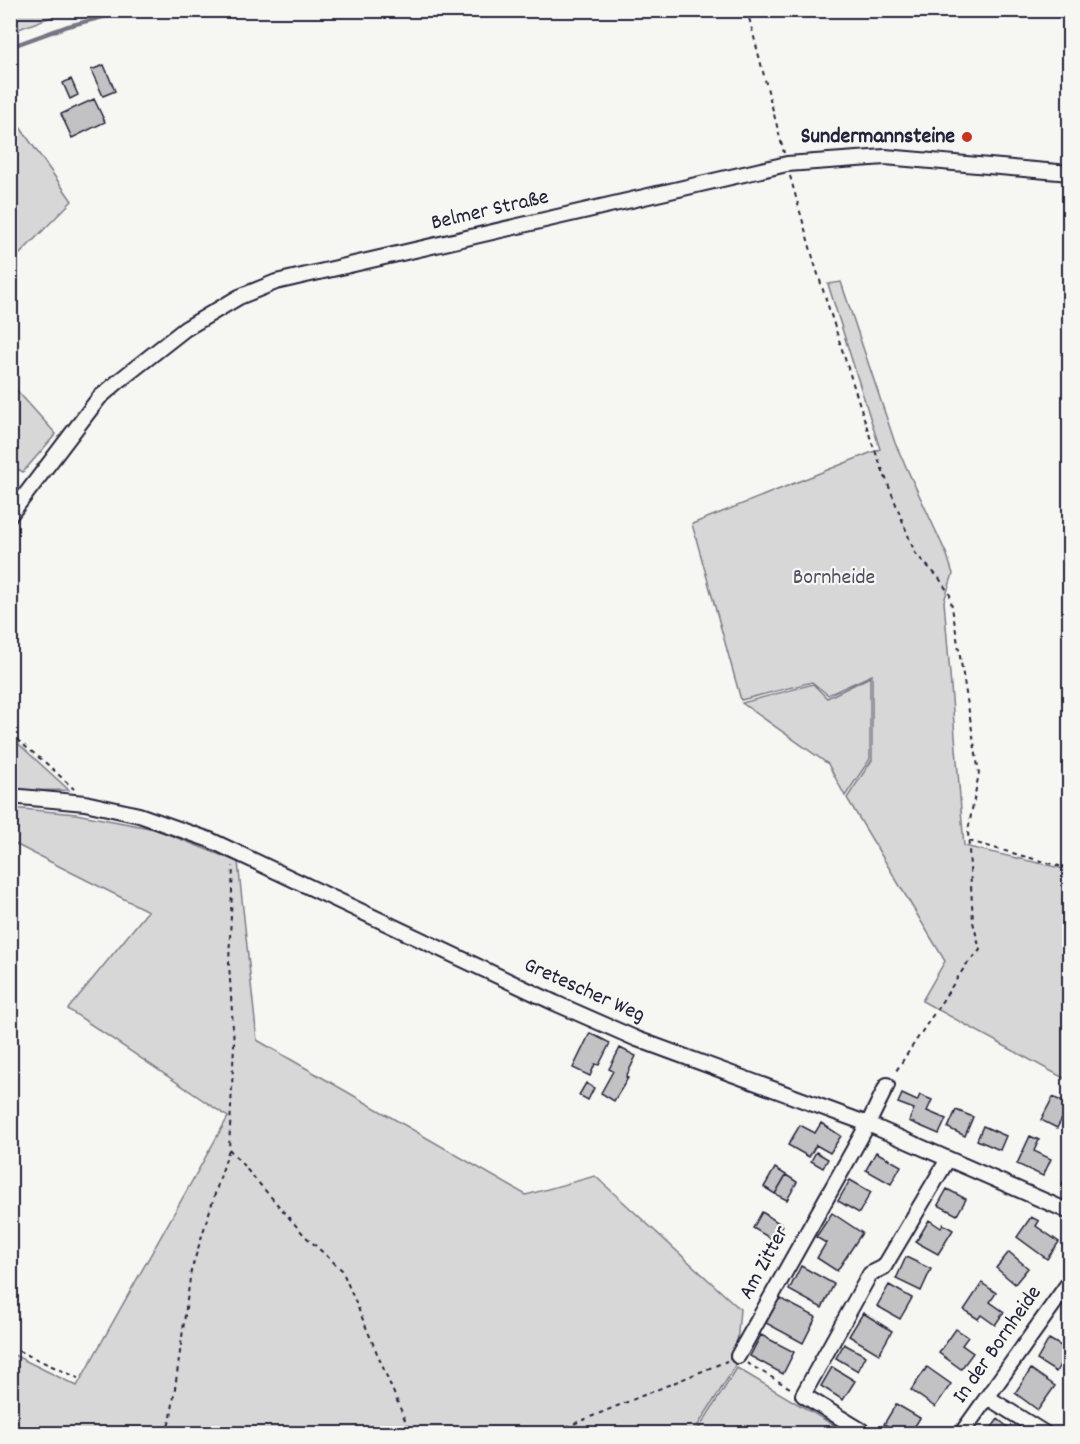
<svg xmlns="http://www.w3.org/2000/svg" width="1080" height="1444" font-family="Dekko,sans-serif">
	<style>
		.green { fill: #d7d7d7; stroke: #7c7c89; stroke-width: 1.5 }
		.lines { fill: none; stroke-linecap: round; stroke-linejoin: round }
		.stream { stroke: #757583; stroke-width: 4 }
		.building { fill: #c2c2c4; stroke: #22223b; stroke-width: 1.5 }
		.minor-casing { stroke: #22223b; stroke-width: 18 }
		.path { stroke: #22223b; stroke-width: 2; stroke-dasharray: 4.5 4.5; stroke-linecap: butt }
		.minor { stroke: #f6f6f2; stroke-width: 14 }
		.poi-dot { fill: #c8321e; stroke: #f6f6f2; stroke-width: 2 }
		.labels { text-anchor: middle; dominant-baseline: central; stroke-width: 4.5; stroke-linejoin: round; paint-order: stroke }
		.poi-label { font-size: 22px; font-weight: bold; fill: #22223b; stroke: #f6f6f2; text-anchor: end }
		.street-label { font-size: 22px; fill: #22223b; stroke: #f6f6f2 }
		.park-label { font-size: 22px; fill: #4f4f62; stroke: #f6f6f2 }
	</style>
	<rect width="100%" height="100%" fill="#f6f6f2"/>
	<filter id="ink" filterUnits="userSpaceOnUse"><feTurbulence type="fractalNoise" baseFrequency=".0167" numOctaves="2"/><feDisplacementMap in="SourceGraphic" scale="12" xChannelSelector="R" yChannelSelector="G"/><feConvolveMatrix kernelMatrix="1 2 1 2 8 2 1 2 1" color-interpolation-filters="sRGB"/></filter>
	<g filter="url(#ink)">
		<path class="green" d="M11,10H67V11L11,32Z
			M10,113L72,201L11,263H10Z
			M841,282L895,443L947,555L953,574L944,601L964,846L1069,870V1081L922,1001L945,961L847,798L872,760V675L828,695L812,682L741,700L692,524L880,449L828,284Z
			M11,384L56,434L23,472L11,465Z
			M870,677V759L845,796L828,764L742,703L813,684L827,698Z
			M11,737L69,790L11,791Z
			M11,808L76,814L155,829L238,862L257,1040L526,1195L595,1176L740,1309L735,1367L693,1433H11L10,1353L77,1386L228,1117L68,1009L148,911L11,842Z
			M737,1368L847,1433H696Z"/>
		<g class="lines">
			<path class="stream" d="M10,47L68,26L131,10"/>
		</g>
		<path class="building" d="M104,65L115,91L103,96L91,70Z
			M71,79L78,95L70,99L63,83Z
			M94,99L105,122L72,138L61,114Z
			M590,1033L610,1043L599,1065L595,1064L590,1076L573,1068Z
			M620,1048L636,1056L626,1077L628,1078L614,1101L601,1093L613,1071L609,1069Z
			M586,1083L594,1088L588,1100L579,1095Z
			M902,1094L917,1101L920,1095L932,1100L927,1111L946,1119L939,1134L909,1121L914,1109L898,1103Z
			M1053,1097L1069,1105L1057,1128L1041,1120Z
			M956,1110L973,1117L965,1136L948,1128Z
			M821,1123L841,1136L830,1153L816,1145L809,1157L788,1145L800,1125L815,1133Z
			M983,1126L1006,1136L1000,1150L977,1140Z
			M1030,1136L1039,1140L1034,1151L1051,1159L1043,1176L1017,1164Z
			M816,1152L828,1159L823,1168L811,1161Z
			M876,1152L901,1166L891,1184L866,1170Z
			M775,1168L786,1175L775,1194L764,1187Z
			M1069,1169H1070V1189L1062,1185Z
			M786,1175L797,1182L787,1200L775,1194Z
			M850,1180L871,1192L859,1213L838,1201Z
			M947,1189L966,1199L957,1215L938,1205Z
			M762,1212L782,1225L773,1240L753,1228Z
			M832,1213L862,1233L837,1271L817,1258L826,1243L816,1237Z
			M1031,1217L1039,1221L1036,1226L1059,1242L1047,1259L1017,1237Z
			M929,1220L941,1228L943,1224L953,1230L938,1254L916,1242Z
			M1009,1252L1028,1268L1015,1284L996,1268Z
			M906,1257L931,1269L921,1291L896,1279Z
			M801,1266L834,1284L822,1308L789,1290Z
			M982,1283L996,1293L990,1302L1004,1312L995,1325L981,1315L978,1319L964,1310Z
			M889,1285L912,1298L900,1319L877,1306Z
			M779,1298L816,1317L803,1343L766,1323Z
			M863,1313L892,1331L879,1354L849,1336Z
			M956,1329L968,1337L962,1345L973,1353L961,1369L939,1353Z
			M761,1335L794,1352L783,1374L750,1356Z
			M1049,1339L1068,1350L1056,1372L1037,1360Z
			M844,1344L866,1356L858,1371L836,1358Z
			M832,1367L855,1381L843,1400L821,1386Z
			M927,1367L951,1384L935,1407L911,1390Z
			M1031,1369L1055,1386L1038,1410L1015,1393Z
			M896,1404L920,1418L910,1434H900L884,1424Z
			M998,1419L1016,1434H987Z"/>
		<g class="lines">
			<g class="minor-casing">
				<path id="minor" d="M10,515L99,398L120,380L185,329L239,297L276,282L787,164L885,157L1070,173
					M10,796L85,803L139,815L210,840L555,1003L637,1039L868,1124L1070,1212
					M738,1356L868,1124L887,1085
					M987,1397L1046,1434
					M867,1434L803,1395L870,1274L884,1267L948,1159
					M961,1434L1070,1281"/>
			</g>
			<path class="path" d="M747,10L784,153
				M790,176L815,265L872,443L915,553L939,578L950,595L979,773L968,831L973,922L980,950L966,965L894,1074
				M10,734L47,764L74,789
				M969,841L1070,869
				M229,1149L305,1236L342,1270L411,1434
				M10,1347L78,1378
				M747,1363L792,1389
				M165,1434L171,1418L191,1271L229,1149L234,1045L229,963L233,866
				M549,1434L727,1361"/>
			<use href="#minor" class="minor"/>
		</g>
	</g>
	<circle class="poi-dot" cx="967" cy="137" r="6"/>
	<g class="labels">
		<g class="poi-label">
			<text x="955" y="137">Sundermannsteine</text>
		</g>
		<g class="street-label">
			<text transform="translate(490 211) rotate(-13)">Belmer Straße</text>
			<text transform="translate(584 991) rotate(24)">Gretescher Weg</text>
			<text transform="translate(765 1263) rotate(-61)">Am Zitter</text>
			<text transform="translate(998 1345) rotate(-55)">In der Bornheide</text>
		</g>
		<g class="park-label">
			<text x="834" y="578">Bornheide</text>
		</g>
	</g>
	<rect width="1080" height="1444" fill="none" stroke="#f6f6f2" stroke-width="36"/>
	<rect x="18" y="18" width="1044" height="1408" fill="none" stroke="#22223b" stroke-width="2" filter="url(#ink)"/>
</svg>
